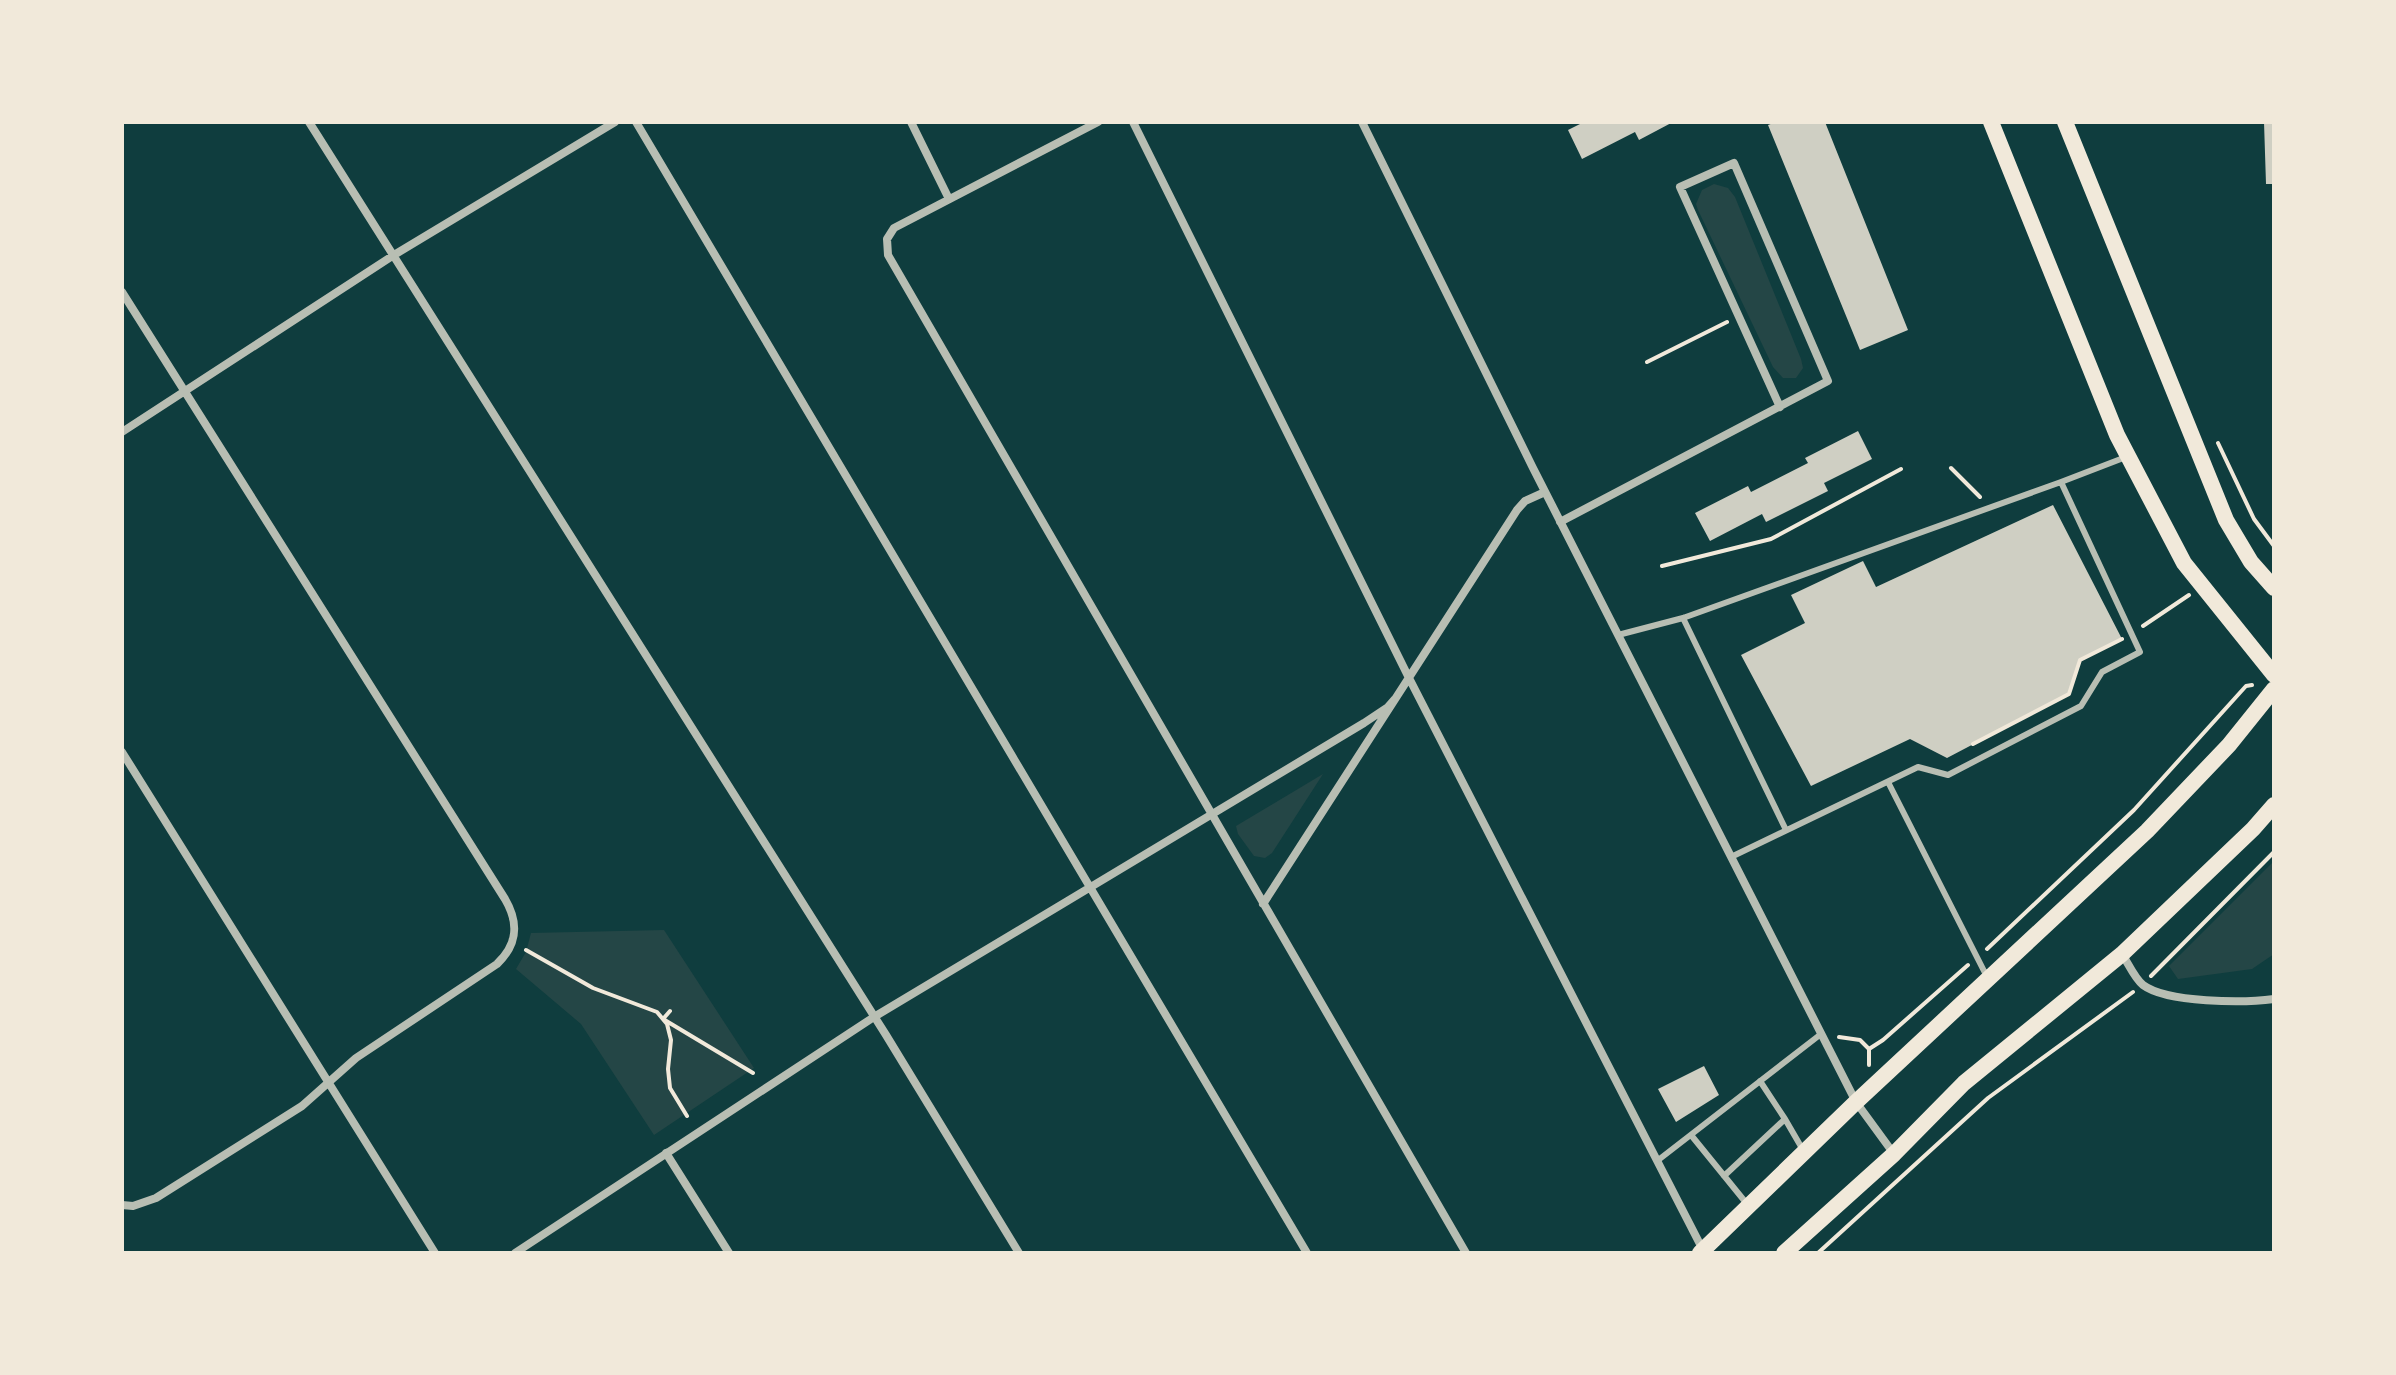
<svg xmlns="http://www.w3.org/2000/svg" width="2396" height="1375" font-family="Karla,sans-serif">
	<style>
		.green { fill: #244646 }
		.building { fill: #cfcfc3 }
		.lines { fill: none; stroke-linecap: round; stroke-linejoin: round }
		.path { stroke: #f1e9da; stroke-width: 4 }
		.service { stroke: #b8beb3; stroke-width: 6 }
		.minor { stroke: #b8beb3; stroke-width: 8 }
		.secondary { stroke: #f1e9da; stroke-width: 16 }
	</style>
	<rect width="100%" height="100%" fill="#0f3d3e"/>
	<path class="green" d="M1714,184L1728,188L1735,197L1801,359L1803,368L1796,378H1783L1773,367L1698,210L1696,204L1702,190Z
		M1323,774L1272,853L1265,858L1254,856L1238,834L1236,826Z
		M2274,861V954L2252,969L2178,979L2169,966Z
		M664,930L754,1068L654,1135L581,1024L516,969L526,952L531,933Z"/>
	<path class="building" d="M1584,122H1673L1639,140L1635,132L1582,159L1568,130Z
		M1776,122H1825L1908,330L1860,350L1768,125Z
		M2264,122H2274V184H2266Z
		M1858,431L1872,459L1824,483L1828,491L1766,522L1762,514L1710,541L1695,513L1748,486L1751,492L1808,463L1805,458Z
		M2053,505L2122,639L2080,660L2069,694L1947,758L1910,739L1811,786L1741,655L1805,623L1791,595L1863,561L1876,587Z
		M1704,1066L1719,1095L1676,1122L1658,1089Z"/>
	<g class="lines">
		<path class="path" d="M1647,362L1727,322
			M2218,443L2254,519L2274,546
			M1951,468L1980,497
			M1662,566L1771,539L1901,469
			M2143,626L2189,595
			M1973,744L2069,694L2080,660L2122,639
			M1987,949L2134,810L2246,686L2252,685
			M526,950L593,988L657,1012L667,1024L671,1040L668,1069L670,1088L687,1116
			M2151,976L2274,852
			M670,1011L663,1019L753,1073
			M1839,1037L1860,1040L1869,1049
			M1869,1065V1049L1883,1040L1968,965
			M1818,1253L1988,1098L2133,992"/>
		<path class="service" d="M1683,618L1786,830
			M1618,635L1683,618L2061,482
			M1888,782L1984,971L1989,977
			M1731,857L1918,767L1948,775L2081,706L2102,672L2140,652L2061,482L2126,457
			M1785,1119L1803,1150
			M1691,1135L1747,1204
			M1657,1161L1821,1034
			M1724,1176L1785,1119L1760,1081"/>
		<path class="minor" d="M309,122L886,1035L1019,1253
			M636,122L1307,1253
			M911,122L949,199
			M1098,122L894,228L887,239L888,255L1466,1253
			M1133,122L1409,678L1703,1250
			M1362,122L1533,468L1856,1102L1894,1154
			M122,292L505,899C519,923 518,944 497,964L356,1058L302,1106L156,1198L133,1206L122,1205
			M122,432L394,255L615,122
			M1560,522L1617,492L1828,381L1734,163L1680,187L1780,407
			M122,752L435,1253
			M1263,904L1517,510L1525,501L1545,492
			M2122,954C2128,963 2135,979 2143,985C2167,1003 2244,1003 2274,999
			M666,1153L729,1253
			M515,1253L874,1017L1364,723L1388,707L1395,699"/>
		<path class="secondary" d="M1991,122L2117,435L2184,563L2274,675
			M2065,122L2226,520L2251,562L2274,588
			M1700,1253L1856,1102L2147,831L2229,745L2274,689
			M1784,1253L1894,1154L1964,1083L2122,954L2253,829L2274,805"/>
	</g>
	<rect width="2396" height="1375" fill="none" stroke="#f1e9da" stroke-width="248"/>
</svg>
